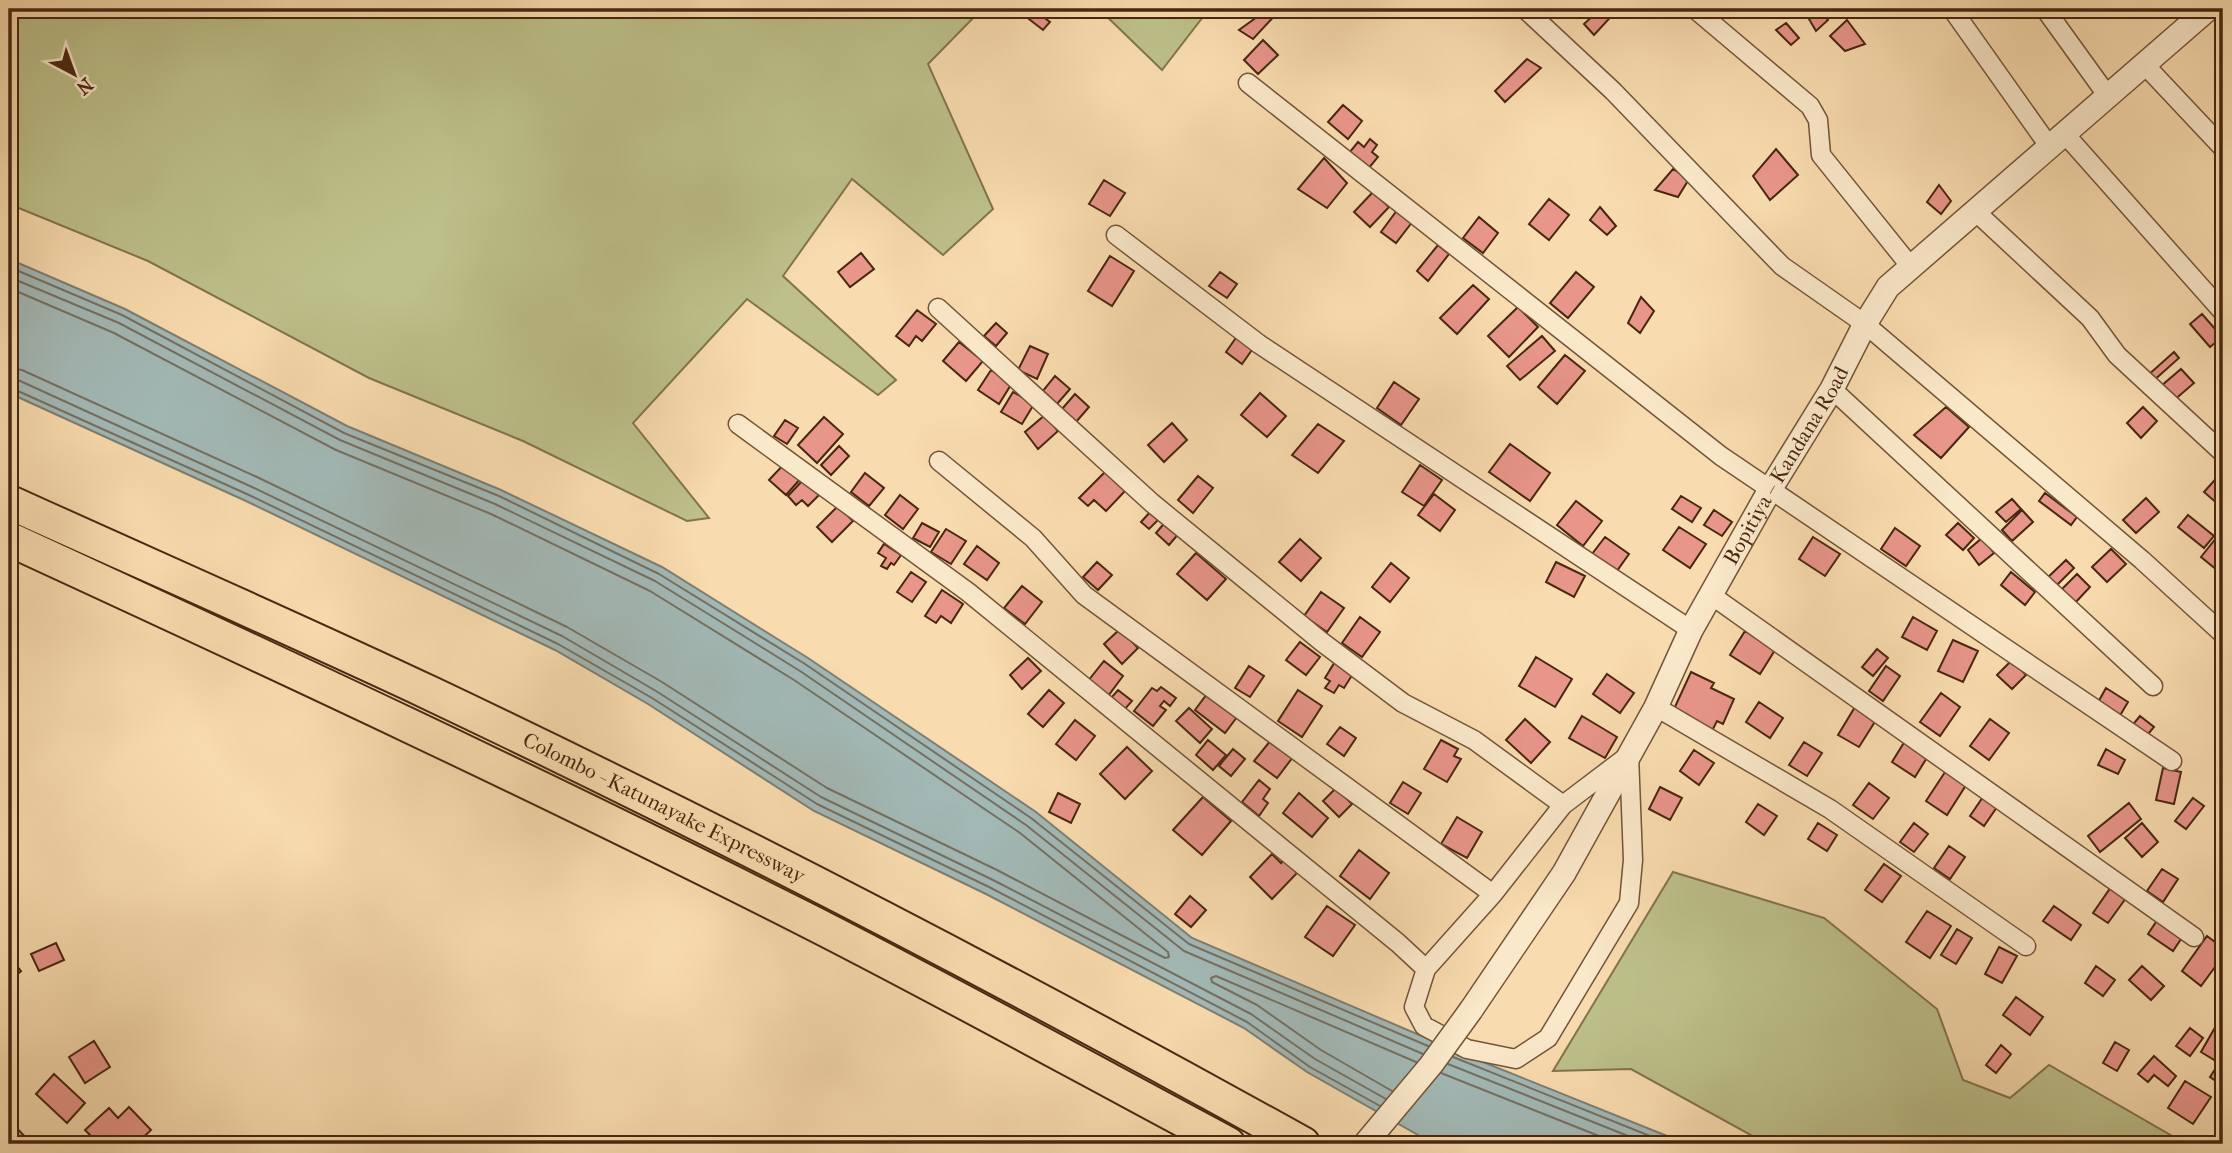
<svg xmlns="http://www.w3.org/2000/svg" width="2232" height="1153" font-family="'IM FELL French Canon',serif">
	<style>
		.green { fill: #bdc08a; stroke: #82744d; stroke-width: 2 }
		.water { fill: #a2b8b5; stroke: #7e7e73; stroke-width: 2 }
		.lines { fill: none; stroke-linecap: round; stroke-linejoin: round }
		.shore { stroke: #757062; stroke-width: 2 }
		.building { fill: #e8958a; stroke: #482710; stroke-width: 2 }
		.minor-casing { stroke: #745438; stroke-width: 21 }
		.tertiary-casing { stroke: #745438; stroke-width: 26 }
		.motorway-casing { stroke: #482710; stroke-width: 37 }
		.minor { stroke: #fae8ca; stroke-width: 18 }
		.tertiary { stroke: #fae8ca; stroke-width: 23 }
		.motorway { stroke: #f8dbae; stroke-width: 33 }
		.tertiary-bridge-casing { stroke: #745438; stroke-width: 26; stroke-linecap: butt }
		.tertiary-bridge { stroke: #fae8ca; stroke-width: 23 }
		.labels { text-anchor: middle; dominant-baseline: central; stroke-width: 7; stroke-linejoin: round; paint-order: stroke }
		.street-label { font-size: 21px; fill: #482710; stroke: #fae8ca }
	</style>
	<rect width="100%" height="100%" fill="#f8dbae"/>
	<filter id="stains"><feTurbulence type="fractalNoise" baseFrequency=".00286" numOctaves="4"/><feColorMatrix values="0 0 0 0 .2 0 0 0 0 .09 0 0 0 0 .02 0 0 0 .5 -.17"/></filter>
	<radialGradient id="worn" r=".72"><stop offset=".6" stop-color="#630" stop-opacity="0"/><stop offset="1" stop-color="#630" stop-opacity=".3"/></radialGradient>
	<path class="green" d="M9,9H982L928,64L993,209L943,255L852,179L783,276L896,380L878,395L747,299L633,423L709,518L687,521L523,441L369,378L148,261L9,204Z
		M1099,9H1209L1162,70Z
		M1673,872L1824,918L1937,1009L1963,1080L2010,1098L2049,1065L2186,1144H1767L1631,1069L1553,1071Z"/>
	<path class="water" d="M9,259L125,309L347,426L501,490L662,567L808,658L1036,812L1192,938L1478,1060L1687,1144H1434L1307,1072L1244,1028L986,894L814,811L648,704L555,650L246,501L9,393Z"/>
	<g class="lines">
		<path class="shore" d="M9,267L122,315L344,433L499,496L659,574L805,664L1031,818L1189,944L1428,1046
			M9,277L119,323L340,440L495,504L655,581L800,671L1026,825L1184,951L1423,1054
			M9,288L114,333L336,450L491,514L650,591L794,680L1020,833L1168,952L1169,957L1165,958L997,870L827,788L662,682L567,627L257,477L22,370L9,368
			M9,378L18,380L252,487L562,636L656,691L821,797L993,880L1251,1014L1315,1059L1386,1099
			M9,387L249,495L558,644L652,698L817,804L989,887L1247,1022L1310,1067L1380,1106
			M1453,1057L1670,1144
			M1448,1064L1648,1144
			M1441,1073L1619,1144
			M1392,1091L1321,1050L1257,1005L1212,982L1211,978L1216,976L1416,1062"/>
	</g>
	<path class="building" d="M1268,9L1279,11L1253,39L1239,30Z
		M1600,9H1618L1594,35L1584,24Z
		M1815,9H1819L1828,20L1816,31L1809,19Z
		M1035,11L1050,22L1043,30L1029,19Z
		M1847,20L1865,44L1845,51L1830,36Z
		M1786,23L1799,38L1791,45L1776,30Z
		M1263,40L1278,55L1258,74L1244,60Z
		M1527,59L1541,68L1505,102L1495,91Z
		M1343,105L1362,121L1348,139L1328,122Z
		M1370,139L1377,145L1372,152L1378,157L1368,169L1349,153L1358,142L1364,147Z
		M1776,149L1798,175L1770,200L1753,176Z
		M1324,158L1347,183L1327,208L1298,189Z
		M1673,169L1689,179L1678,197L1655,190Z
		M1104,180L1125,193L1110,216L1089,204Z
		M1939,185L1951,201L1941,214L1927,202Z
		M1373,192L1389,207L1370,227L1354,212Z
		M1549,199L1569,215L1549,240L1529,224Z
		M1600,207L1616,226L1607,235L1590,220Z
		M1398,209L1413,221L1396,243L1381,232Z
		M1479,217L1498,233L1483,253L1463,238Z
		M1438,245L1449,254L1428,281L1417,271Z
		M861,253L874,269L850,287L838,272Z
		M1110,256L1134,271L1112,306L1088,291Z
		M1220,272L1237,284L1227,298L1209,286Z
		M1576,272L1594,287L1568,318L1550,303Z
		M1473,285L1489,299L1457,334L1440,318Z
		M1641,297L1654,311L1640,333L1628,323Z
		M1518,307L1538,327L1509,357L1488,336Z
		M917,310L936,324L922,341L916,336L909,346L896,336Z
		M2202,314L2222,337L2210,347L2190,324Z
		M996,323L1007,333L996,346L984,336Z
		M1238,335L1254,347L1242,364L1226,352Z
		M1542,336L1555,351L1520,380L1507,366Z
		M959,342L983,361L966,381L943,361Z
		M1030,346L1048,354L1037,379L1018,370Z
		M2174,352L2179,358L2152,382L2147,376Z
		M1565,355L1585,371L1557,404L1538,387Z
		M2181,369L2194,383L2172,402L2160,387Z
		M991,370L1012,383L999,404L978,390Z
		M1055,376L1070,389L1057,404L1043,391Z
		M1394,382L1419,399L1401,425L1377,408Z
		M1013,392L1034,404L1022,424L1001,412Z
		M1260,393L1286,416L1267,437L1241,415Z
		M1075,394L1089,407L1076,422L1062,409Z
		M1946,407L1969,427L1941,458L1914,435Z
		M2143,407L2157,421L2141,438L2127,423Z
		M1045,415L1058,431L1038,449L1025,432Z
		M824,417L843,434L817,463L798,445Z
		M785,420L798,428L787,444L774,436Z
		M1172,423L1187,440L1164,462L1148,445Z
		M1318,424L1344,441L1318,473L1292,455Z
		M1510,444L1550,473L1530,501L1489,472Z
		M839,446L849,456L831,475L821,465Z
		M785,463L802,477L786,495L769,480Z
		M1420,465L1442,480L1424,506L1402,492Z
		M1105,472L1125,491L1106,511L1094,500L1088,506L1079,498Z
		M865,473L884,488L869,506L851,492Z
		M2221,473L2223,475V503L2220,506L2204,492Z
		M1198,476L1213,488L1193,513L1178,500Z
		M803,480L819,495L808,506L802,500L796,505L788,496Z
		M2045,493L2077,517L2071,525L2039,501Z
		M1434,494L1455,510L1440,531L1418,515Z
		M900,495L918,509L903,529L885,515Z
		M1681,496L1701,508L1692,522L1672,509Z
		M2146,498L2159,512L2136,533L2123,520Z
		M2012,499L2021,509L2006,522L1996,512Z
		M1576,501L1602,521L1583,546L1557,525Z
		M838,506L853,521L832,542L817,527Z
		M1714,510L1732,522L1722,536L1704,525Z
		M2022,510L2033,522L2012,541L2002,530Z
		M1151,511L1159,519L1149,529L1141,522Z
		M2188,515L2214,536L2204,548L2178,527Z
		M1167,520L1180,532L1169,545L1156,533Z
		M922,523L939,532L930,547L913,538Z
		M1958,523L1974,538L1963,550L1946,535Z
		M1679,527L1706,544L1690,568L1663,550Z
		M1895,528L1920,546L1906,566L1881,549Z
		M946,529L966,541L951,564L931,552Z
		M1605,537L1629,554L1614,575L1589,558Z
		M1813,537L1840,554L1825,576L1799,559Z
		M2217,537L2223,542V575L2201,557Z
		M1982,538L1994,553L1979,565L1968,550Z
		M1300,539L1321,558L1301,581L1279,562Z
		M884,544L901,555L894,565L891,563L887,569L881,566L886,558L878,553Z
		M977,546L999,563L987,580L964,564Z
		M2111,549L2126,564L2107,582L2092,567Z
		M1196,553L1226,579L1207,600L1177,574Z
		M2066,560L2074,568L2053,589L2045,580Z
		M1097,562L1112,575L1098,590L1083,577Z
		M1556,562L1585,576L1574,597L1546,582Z
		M1391,563L1409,578L1390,602L1372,587Z
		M911,572L926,582L912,602L897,592Z
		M2011,572L2035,592L2025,605L2001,585Z
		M2077,574L2090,587L2074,604L2061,590Z
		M1022,586L1042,602L1025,624L1004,608Z
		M942,590L963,604L951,623L941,616L936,623L925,616Z
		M1321,592L1344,608L1327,632L1304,616Z
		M1360,617L1380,632L1362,657L1342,643Z
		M1913,617L1937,631L1927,650L1902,637Z
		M1120,629L1138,648L1122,664L1104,644Z
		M1745,631L1775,650L1760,674L1730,655Z
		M1953,640L1978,651L1963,682L1938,671Z
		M1300,642L1320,657L1306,675L1286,660Z
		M1877,649L1888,658L1873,676L1862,667Z
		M1536,657L1572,679L1555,707L1519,686Z
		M1028,658L1041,671L1022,689L1010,675Z
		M1336,660L1354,672L1344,688L1339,685L1334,693L1325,688L1330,681L1325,678Z
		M2012,660L2026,675L2012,689L1997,675Z
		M1104,661L1123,676L1108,696L1088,681Z
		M1249,666L1264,676L1250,697L1235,688Z
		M1886,666L1900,676L1883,701L1869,691Z
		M1691,672L1714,683L1711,688L1734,699L1723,724L1717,721L1712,731L1686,719L1688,715L1674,709Z
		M1607,674L1634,693L1620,713L1593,694Z
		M1161,687L1176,698L1170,706L1164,701L1160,706L1166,710L1153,726L1134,711L1152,688L1157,691Z
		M2106,688L2128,702L2118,719L2096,706Z
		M1049,690L1064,703L1043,727L1028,714Z
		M1118,690L1132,701L1125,709L1111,698Z
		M1298,690L1322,706L1302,737L1278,721Z
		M1941,693L1960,707L1940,736L1920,722Z
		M1207,694L1237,717L1225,733L1195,710Z
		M1759,702L1783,718L1770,738L1746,722Z
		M1855,707L1876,720L1859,747L1838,735Z
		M1189,708L1212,729L1200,743L1176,721Z
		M1582,716L1617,737L1605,758L1569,738Z
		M2140,716L2154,727L2144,739L2130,728Z
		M1525,719L1550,742L1531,763L1506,740Z
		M1990,719L2009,733L1989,760L1970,746Z
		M1075,720L1095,736L1076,760L1056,744Z
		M1340,727L1356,738L1344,756L1327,744Z
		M1208,740L1226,755L1213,770L1196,755Z
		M1271,740L1293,757L1277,778L1254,761Z
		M1441,740L1458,749L1454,756L1461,759L1447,782L1424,769Z
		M1905,741L1928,756L1915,777L1892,762Z
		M1804,742L1822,753L1807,776L1789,765Z
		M1127,747L1152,771L1125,799L1100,774Z
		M1233,749L1245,759L1231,776L1219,766Z
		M2106,749L2125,760L2118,774L2098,765Z
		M1694,750L1714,763L1699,785L1680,771Z
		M2163,768L2181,772L2174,804L2156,800Z
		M1947,769L1968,782L1947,815L1926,801Z
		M1259,780L1270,789L1263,799L1268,803L1259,816L1242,802Z
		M1403,782L1421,793L1408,814L1390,803Z
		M1869,783L1889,798L1873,819L1853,805Z
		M1660,787L1682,798L1670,820L1649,809Z
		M1336,788L1352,804L1339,817L1323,801Z
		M1058,793L1080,804L1071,823L1049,812Z
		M1299,793L1328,818L1312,837L1283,813Z
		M1203,797L1231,821L1202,855L1173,830Z
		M1983,797L1997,807L1984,826L1970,816Z
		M2193,798L2204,806L2186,829L2175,821Z
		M2129,803L2141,819L2100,852L2088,836Z
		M1758,804L1777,816L1764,835L1746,822Z
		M1457,817L1482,832L1467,858L1441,844Z
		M1818,823L1837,835L1827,851L1808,839Z
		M1914,823L1928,834L1914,852L1900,842Z
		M2142,823L2158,842L2142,857L2125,838Z
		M1949,846L1965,857L1950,879L1934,868Z
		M1359,850L1389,873L1370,899L1340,876Z
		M1272,854L1281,863L1284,860L1297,873L1272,899L1250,877Z
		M1884,864L1901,876L1882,902L1865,890Z
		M2162,869L2178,879L2163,902L2147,891Z
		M2111,887L2126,898L2108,923L2093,913Z
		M1190,896L1206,910L1191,927L1175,914Z
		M1327,906L1355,925L1333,956L1305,937Z
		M2054,906L2081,925L2071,940L2043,921Z
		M1927,911L1951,926L1930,958L1906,942Z
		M2158,919L2183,936L2173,951L2148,934Z
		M1957,929L1972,938L1956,964L1941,955Z
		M2207,936L2223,948V956L2201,986L2182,971Z
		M56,943L64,960L39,971L31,954Z
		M1999,947L2017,956L2002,983L1985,974Z
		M9,956L21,971L9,981Z
		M2096,966L2115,980L2103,996L2085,983Z
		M2142,966L2164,986L2151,1000L2129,980Z
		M2016,997L2043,1017L2030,1035L2003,1015Z
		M2221,1017L2223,1018V1048L2216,1061L2201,1052Z
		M2190,1028L2203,1038L2190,1056L2176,1046Z
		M94,1041L110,1067L85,1083L69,1057Z
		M2115,1042L2129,1050L2117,1071L2103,1063Z
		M2001,1045L2011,1054L1996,1073L1986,1065Z
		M2154,1056L2176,1076L2168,1086L2154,1075L2148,1082L2138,1074Z
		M2223,1057V1086L2210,1077Z
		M54,1074L85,1103L67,1123L36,1094Z
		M2185,1081L2211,1097L2193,1124L2168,1108Z
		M129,1107L151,1130L136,1144H99L85,1130L109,1108L118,1118Z
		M9,1120L32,1144H9Z"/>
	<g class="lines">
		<g class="minor-casing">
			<path id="minor" d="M1525,9L1613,91L1782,266L1865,324L2142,560L2223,634
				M1695,9L1810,106L1818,120L1821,155L1911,267
				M1952,9L2049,146
				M2045,9L2107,95
				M2144,64L2223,148
				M1248,83L1721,456L2172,761
				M2064,133L2223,312
				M1975,211L2090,318L2117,355L2223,453
				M1116,235L1259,344L1691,630
				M938,308L1152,503L1322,642L1403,703L1474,740L1563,805
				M1832,389L2153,686
				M738,424L968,592L1398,943L1426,969
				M939,461L1033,538L1084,595L1493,894
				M1711,595L2194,937
				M1656,707L1830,809L2026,946
				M1629,755L1633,860L1629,903L1548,1038L1516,1059L1467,1049L1424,1026L1414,1007L1426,969L1493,894L1563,805Z"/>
		</g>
		<g class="tertiary-casing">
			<g id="tertiary">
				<path id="s1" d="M1471,1010L1564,873L1656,707L1691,630L1771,488L1832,389L1865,324L1888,287L2208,9"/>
			</g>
		</g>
		<g class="motorway-casing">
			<g id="motorway">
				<path id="s2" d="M9,502C150,566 292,628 432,694C727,834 1017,985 1303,1144"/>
				<path d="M9,539C276,662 542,786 805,919C947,991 1087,1069 1228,1144"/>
			</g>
		</g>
		<use href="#minor" class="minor"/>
		<use href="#tertiary" class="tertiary"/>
		<use href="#motorway" class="motorway"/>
		<g class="tertiary-bridge-casing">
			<path id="tertiary-bridge" d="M1365,1144L1431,1065L1471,1010"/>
		</g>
		<use href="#tertiary-bridge" class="tertiary-bridge"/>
	</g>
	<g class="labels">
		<g class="street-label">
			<text stroke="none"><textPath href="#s1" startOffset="630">Bopitiya – Kandana Road</textPath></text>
			<text stroke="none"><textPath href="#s2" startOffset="723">Colombo - Katunayake Expressway</textPath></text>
		</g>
	</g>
	<rect width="2232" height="1153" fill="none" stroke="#f8dbae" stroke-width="35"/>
	<rect x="10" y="10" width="2211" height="1132" fill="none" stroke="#482710" stroke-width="3.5"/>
	<rect x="18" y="18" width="2197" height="1118" fill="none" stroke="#482710" stroke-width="2"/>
	<g transform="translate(74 74) rotate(139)" stroke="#fae8ca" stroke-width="5" paint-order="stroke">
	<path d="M0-5L12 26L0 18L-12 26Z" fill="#482710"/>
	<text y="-10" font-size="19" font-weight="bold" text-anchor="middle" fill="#482710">N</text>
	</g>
	<rect width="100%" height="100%" filter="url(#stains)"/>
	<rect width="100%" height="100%" fill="url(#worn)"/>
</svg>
